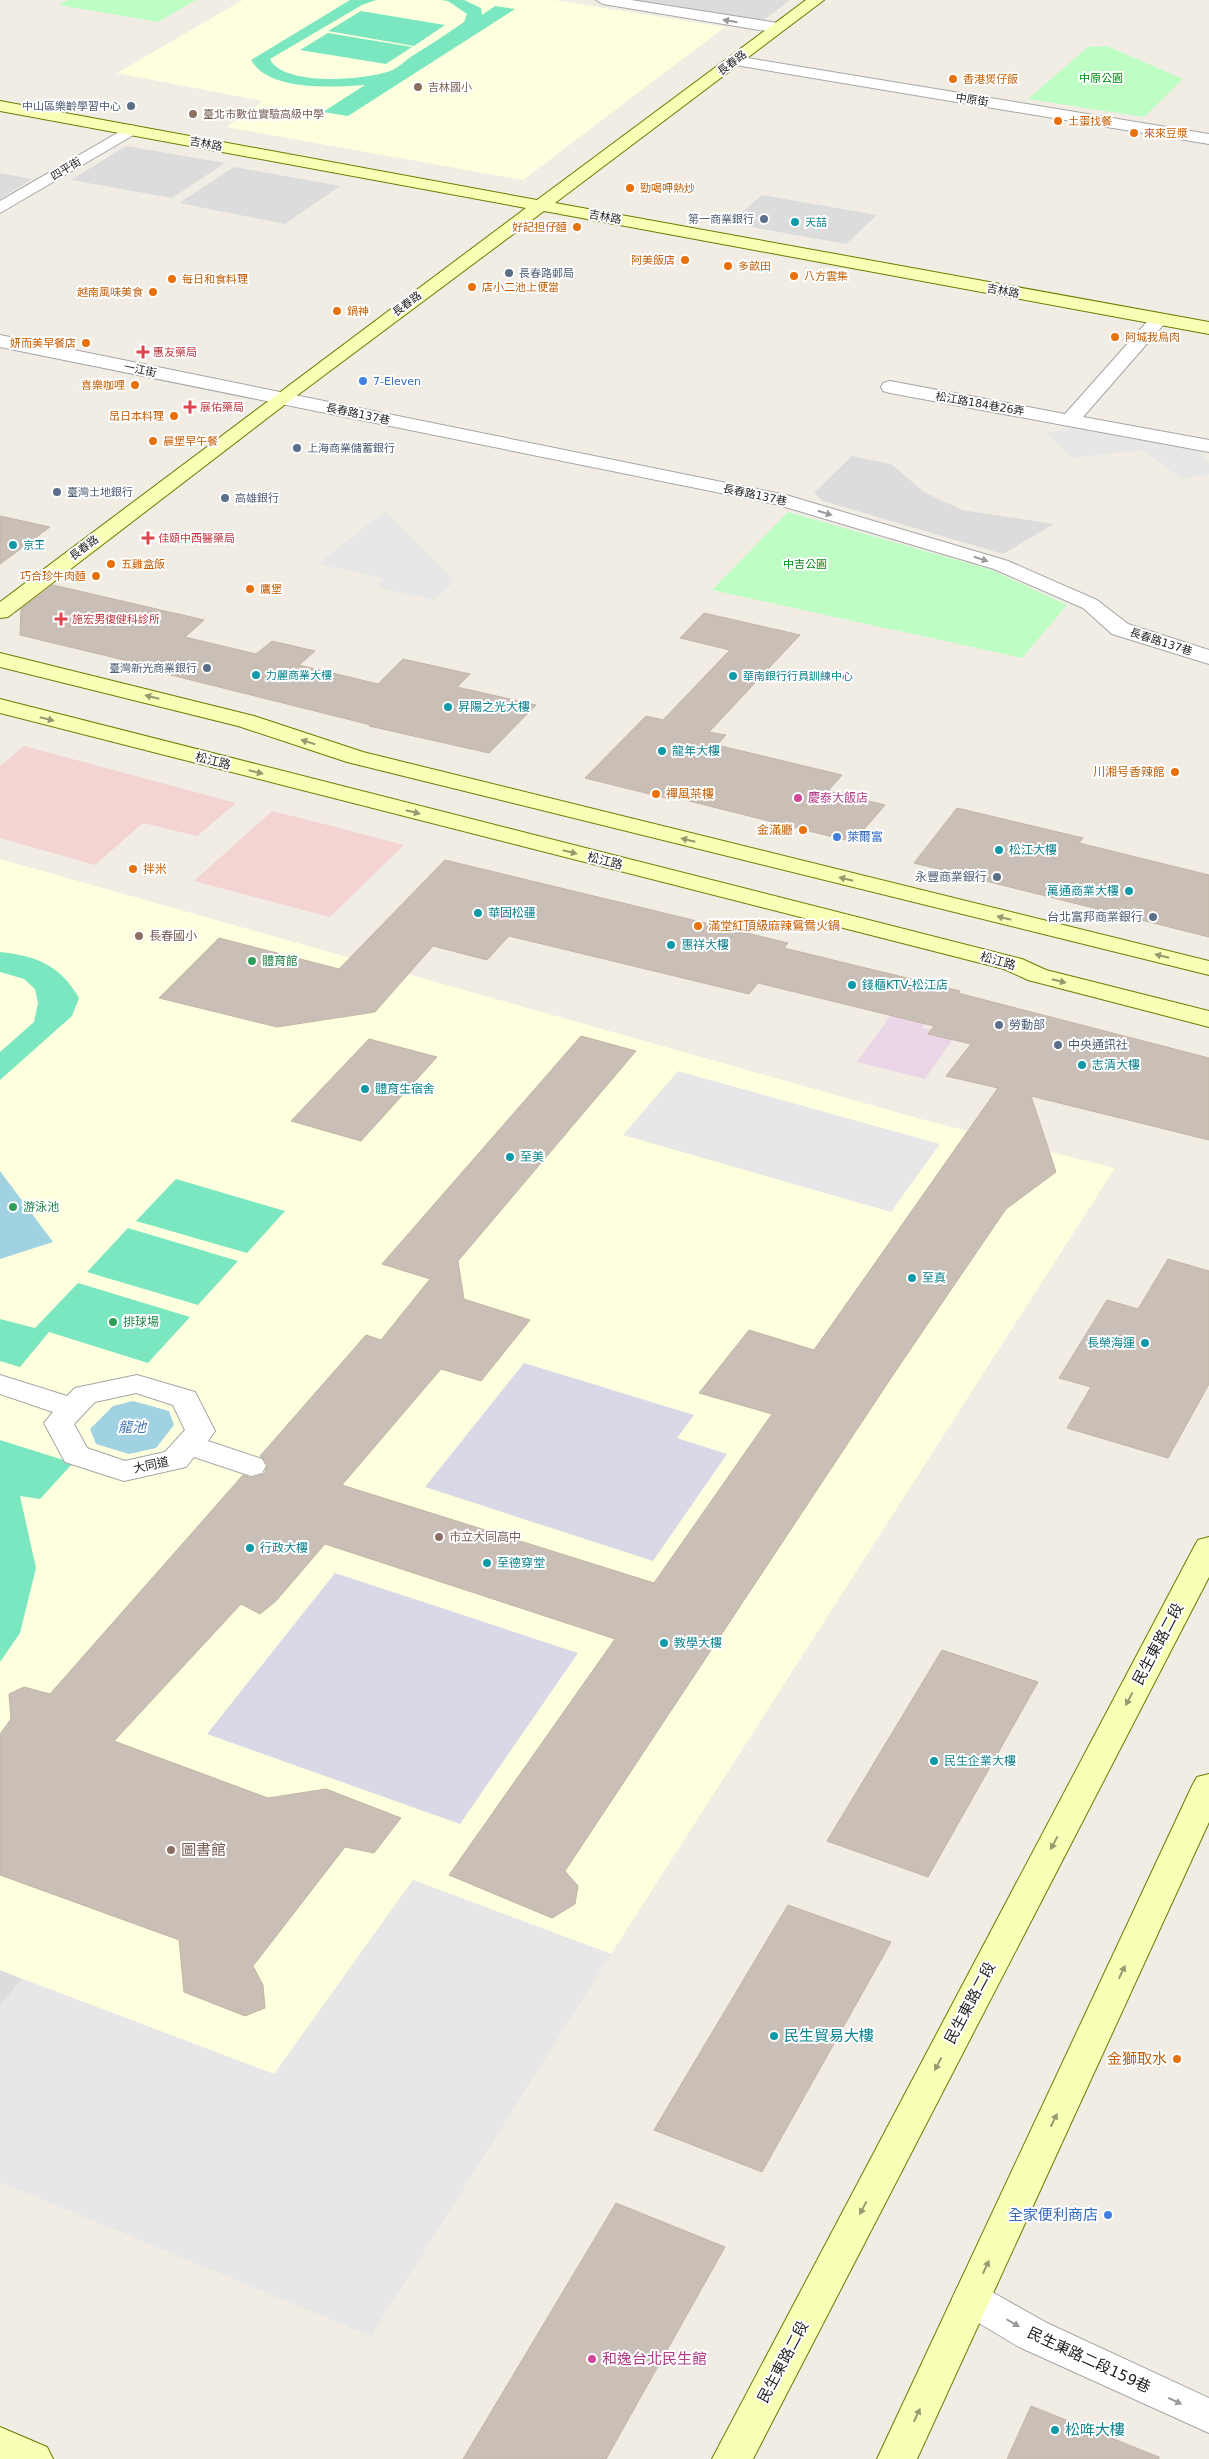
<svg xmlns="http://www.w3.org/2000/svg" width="1209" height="2459" font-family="'DejaVu Sans','Noto Sans TC',sans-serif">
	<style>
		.residential { fill: #dddcdc }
		.commercial { fill: #f3d4d2 }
		.industrial { fill: #ead6e6 }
		.education { fill: #feffdf }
		.park { fill: #befec5 }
		.pitch { fill: #7be7c0 }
		.parking { fill: #e7e7e7 }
		.plaza { fill: #d9d8e7 }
		.water { fill: #a1d2e2 }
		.building { fill: #c9bfb7; stroke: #c4b4a5 }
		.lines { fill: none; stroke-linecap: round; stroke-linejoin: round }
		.street-casing { stroke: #a6a6a6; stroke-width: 2 }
		.secondary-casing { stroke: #6b7c00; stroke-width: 2 }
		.street { fill: #fff; fill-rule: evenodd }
		.secondary { fill: #f9ffb4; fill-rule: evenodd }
		.oneway { fill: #9a9a9a }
		.oneway2 { fill: #979a71 }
		.food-dot { fill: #e8710a; stroke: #fff; stroke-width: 2 }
		.education-dot { fill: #8d6e63; stroke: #fff; stroke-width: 2 }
		.service-dot { fill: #5c6f8a; stroke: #fff; stroke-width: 2 }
		.culture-dot { fill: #0f9aa8; stroke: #fff; stroke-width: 2 }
		.health-dot { fill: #e0444e; stroke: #fff; stroke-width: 2 }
		.shop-dot { fill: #3f7fe0; stroke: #fff; stroke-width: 2 }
		.hotel-dot { fill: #d1479c; stroke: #fff; stroke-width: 2 }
		.leisure-dot { fill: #2e9e5b; stroke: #fff; stroke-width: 2 }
		.labels { text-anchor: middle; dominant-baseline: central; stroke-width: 4; stroke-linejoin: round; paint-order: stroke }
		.far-street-label { font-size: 11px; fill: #1f1f1f; stroke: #fff }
		.far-park-label { font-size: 11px; fill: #018911; stroke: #fff }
		.far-food-label { font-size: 11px; fill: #c56008; stroke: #fff; text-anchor: start }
		.far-education-label { font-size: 11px; fill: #785e54; stroke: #fff; text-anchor: start }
		.far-service-label { font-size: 11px; fill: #4e5e75; stroke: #fff; text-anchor: start }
		.far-culture-label { font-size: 11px; fill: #0d838f; stroke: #fff; text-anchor: start }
		.far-health-label { font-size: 11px; fill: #be3a42; stroke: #fff; text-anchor: start }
		.far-shop-label { font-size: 11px; fill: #366cbe; stroke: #fff; text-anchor: start }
		.culture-label { font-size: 12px; fill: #0d838f; stroke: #fff; text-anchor: start }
		.street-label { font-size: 12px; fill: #1f1f1f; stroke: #fff }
		.food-label { font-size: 12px; fill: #c56008; stroke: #fff; text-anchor: start }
		.hotel-label { font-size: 12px; fill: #b23c85; stroke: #fff; text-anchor: start }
		.shop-label { font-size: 12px; fill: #366cbe; stroke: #fff; text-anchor: start }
		.service-label { font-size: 12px; fill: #4e5e75; stroke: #fff; text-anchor: end }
		.education-label { font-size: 12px; fill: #785e54; stroke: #fff; text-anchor: start }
		.leisure-label { font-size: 12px; fill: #27864d; stroke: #fff; text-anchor: start }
		.water-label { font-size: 14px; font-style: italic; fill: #4075b0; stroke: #fff }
		.near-street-label { font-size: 15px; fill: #1f1f1f; stroke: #fff }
		.near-education-label { font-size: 15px; fill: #785e54; stroke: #fff; text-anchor: start }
		.near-culture-label { font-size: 15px; fill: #0d838f; stroke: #fff; text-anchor: start }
		.near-food-label { font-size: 15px; fill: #c56008; stroke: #fff; text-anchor: end }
		.near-shop-label { font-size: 15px; fill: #366cbe; stroke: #fff; text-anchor: end }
		.near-hotel-label { font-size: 15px; fill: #b23c85; stroke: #fff; text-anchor: start }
	</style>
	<rect width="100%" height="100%" fill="#f1ede4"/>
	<path class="residential" d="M635,0H790L764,20Z
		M126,146L225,163L172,198L71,180Z
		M234,167L340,186L285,224L179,203Z
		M0,173L32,179L0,199Z
		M762,195L877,215L846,244L729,223Z
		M852,456L891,464L924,492L962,510L1054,524L1003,554L823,501L814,493Z
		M0,1970L22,1979L0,2005Z"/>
	<path class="commercial" d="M24,746L236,803L197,836L143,823L95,865L0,838V766Z
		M272,811L320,823L404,845L330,917L194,881Z"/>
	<path class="industrial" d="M899,1004L932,1013L922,1028L955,1036L925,1079L857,1062Z"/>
	<path class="education" d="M243,0H554L725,27L523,180L226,127L263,101L117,73Z
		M0,859L928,1121L1115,1168L611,1954L413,1880L274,2074L0,1970Z"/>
	<path class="park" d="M68,0H196L158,22L59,5Z
		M1107,46L1183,79L1144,117L1028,99L1088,47Z
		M788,512L992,570L1067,605L1022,658L712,590Z"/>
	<path class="pitch" d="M350,0H376L362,5L270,59C283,87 366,80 390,71C398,68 405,61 412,56C430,45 447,34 464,22L467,14L448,1L441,0H464L481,8L482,15L495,6L515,9L348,116L323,112L365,85C334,87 269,92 251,60Z
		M361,11L445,25L414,46L328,31Z
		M328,33L412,47L386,64L300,50Z
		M0,952C37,956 60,965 79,998L72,1016L0,1080V1052L34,1022L38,1003L35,989L24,979L0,972Z
		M176,1179L285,1211L247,1253L136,1221Z
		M128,1228L238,1261L198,1305L87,1272Z
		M78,1283L190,1317L148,1363L49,1332L20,1367L0,1361V1319L35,1328Z
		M0,1440L73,1463L40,1499L20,1496L36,1568L20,1633L0,1662Z"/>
	<path class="parking" d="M1075,427L1199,450L1209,464V474L1182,479L1142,450L1073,458L1046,433Z
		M385,511L455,581L434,600L378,587L383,578L318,564Z
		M678,1071L940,1144L891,1212L623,1135Z
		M413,1880L611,1954L371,2336L0,2182V2005L22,1979L274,2074Z"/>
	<path class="plaza" d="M524,1363L694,1415L677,1438L727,1454L653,1561L425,1487Z
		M335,1573L578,1653L460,1824L207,1734Z"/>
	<path class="water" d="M0,1171L53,1242L0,1259Z
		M133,1401L169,1411L174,1425L156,1448L129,1454L96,1444L90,1429L113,1406Z"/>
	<path class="building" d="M0,516L50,527L0,564Z
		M53,585L204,620L185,637L256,654L272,641L315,651L299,665L378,684L403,659L470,674L457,687L536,705L489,753L369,726L371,725L167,674L170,671L20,635L21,609Z
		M704,613L800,635L709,732L726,735L717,745L842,775L828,791L885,805L853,842L669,796L666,798L585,778L646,716L663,720L730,650L680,638Z
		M957,808L1083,838L1079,843L1209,875V937L914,863Z
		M445,860L788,943L784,948L960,991L958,993L1209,1058V1140L1031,1096L1056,1172L1006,1209L893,1375L565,1871L578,1886L575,1904L552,1918L449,1875L615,1639L325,1544L276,1601L260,1614L241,1604L114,1741L268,1798L326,1789L401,1818L374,1853L345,1847L253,1966L263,1985L265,2008L245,2016L184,1992L179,1940L0,1875V1734L11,1719L9,1694L24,1687L50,1694L243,1475L251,1478L264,1474L268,1465L260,1456L366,1335L381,1340L430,1279L382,1264L581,1036L636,1051L458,1261L464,1299L530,1320L481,1381L441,1369L342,1485L654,1583L772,1414L699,1393L749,1330L814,1350L998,1088L946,1076L971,1044L928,1034L934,1026L758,983L749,994L509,936L487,960L433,946L375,1012L277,1027L159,998L219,938L339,969Z
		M369,1039L437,1057L361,1141L291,1121Z
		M1168,1259L1209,1271V1384L1168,1458L1067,1428L1091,1387L1059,1378L1107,1300L1138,1309Z
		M942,1650L1038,1682L928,1877L827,1841Z
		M788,1905L891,1942L762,2172L654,2130Z
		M616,2203L725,2247L606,2459H463Z
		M1031,2406L1159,2457V2459H1007Z"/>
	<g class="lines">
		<g class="street-casing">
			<path id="street" d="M596,0H631L778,23L786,28L778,33L603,4Z
				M735,56L1209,134V144L729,64L727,61L729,58Z
				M131,125L137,127L139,130L137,133L0,213V201Z
				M1159,314L1165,315L1168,319L1165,323L1083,417L1209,440V452L890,393L883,391L881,387L883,383L890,381L1065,414L1153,315Z
				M0,335L786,495L1008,561L1097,600L1128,624L1209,650V664L1112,634L1083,608L994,569L775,504L0,347Z
				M0,1375L67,1396L75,1388L137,1375L195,1392L215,1431L208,1441L262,1459L266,1466L262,1473L251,1476L194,1457L186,1467L124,1481L65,1462L44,1423L53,1412L0,1394ZM136,1393L173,1405L185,1430L165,1452L125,1461L87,1448L74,1424L95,1402Z
				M971,2283L985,2288L1047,2323L1209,2398V2433L1019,2347L957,2310L952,2299L957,2288Z"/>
		</g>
		<g class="secondary-casing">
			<path id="secondary" d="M806,0H824L555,203L1209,322V334L544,211L287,403L8,617L0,618V602L526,208L0,111V101L537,200Z
				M0,653L254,716L363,752L1209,961V975L347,762L238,726L0,667Z
				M0,699L1022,959L1046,970L1209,1011V1027L1028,980L1004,969L0,713Z
				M1209,1537V1577L753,2459H712L1194,1547L1198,1540Z
				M1209,1774V1822L917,2459H877L1192,1786L1197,1777Z
				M0,2427L47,2447L53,2459H0Z"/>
		</g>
		<use href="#street" class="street"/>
		<use href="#secondary" class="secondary"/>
	</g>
	<defs><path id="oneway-solid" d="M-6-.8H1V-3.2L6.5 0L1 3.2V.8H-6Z" transform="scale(1.25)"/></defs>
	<g class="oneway">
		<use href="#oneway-solid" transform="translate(730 21) rotate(-171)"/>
		<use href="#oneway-solid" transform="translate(825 513) rotate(17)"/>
		<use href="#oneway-solid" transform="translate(981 559) rotate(17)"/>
		<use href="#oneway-solid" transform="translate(1013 2323) rotate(30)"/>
		<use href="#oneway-solid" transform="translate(1175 2401) rotate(25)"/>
	</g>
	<g class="oneway2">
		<use href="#oneway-solid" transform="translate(152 697) rotate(-166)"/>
		<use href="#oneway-solid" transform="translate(47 719) rotate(14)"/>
		<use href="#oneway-solid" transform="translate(308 742) rotate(-162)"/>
		<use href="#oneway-solid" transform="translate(256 772) rotate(14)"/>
		<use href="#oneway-solid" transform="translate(413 812) rotate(14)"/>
		<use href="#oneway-solid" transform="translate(688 840) rotate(-166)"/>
		<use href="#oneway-solid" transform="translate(570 852) rotate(14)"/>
		<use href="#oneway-solid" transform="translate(846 879) rotate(-166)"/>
		<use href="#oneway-solid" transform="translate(1004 918) rotate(-166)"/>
		<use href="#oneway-solid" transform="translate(1162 956) rotate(-166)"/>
		<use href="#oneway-solid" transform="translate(1059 981) rotate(14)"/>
		<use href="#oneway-solid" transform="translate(1129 1699) rotate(118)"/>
		<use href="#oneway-solid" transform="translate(1054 1843) rotate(118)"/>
		<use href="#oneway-solid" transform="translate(1122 1972) rotate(-65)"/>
		<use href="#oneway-solid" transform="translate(938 2064) rotate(118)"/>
		<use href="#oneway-solid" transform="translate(1054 2120) rotate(-65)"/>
		<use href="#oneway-solid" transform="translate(863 2208) rotate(118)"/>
		<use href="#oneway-solid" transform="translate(986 2267) rotate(-65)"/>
		<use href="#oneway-solid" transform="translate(917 2415) rotate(-65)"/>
	</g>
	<g class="food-dot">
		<circle cx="953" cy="79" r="5"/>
		<circle cx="1058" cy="121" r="5"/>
		<circle cx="1134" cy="133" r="5"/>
		<circle cx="630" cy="188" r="5"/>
		<circle cx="577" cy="227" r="5"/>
		<circle cx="685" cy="260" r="5"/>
		<circle cx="728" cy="266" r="5"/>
		<circle cx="794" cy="276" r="5"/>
		<circle cx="172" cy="279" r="5"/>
		<circle cx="472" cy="287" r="5"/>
		<circle cx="153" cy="292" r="5"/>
		<circle cx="337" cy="311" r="5"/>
		<circle cx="1115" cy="337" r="5"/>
		<circle cx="86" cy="343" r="5"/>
		<circle cx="135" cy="385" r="5"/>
		<circle cx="174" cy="416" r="5"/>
		<circle cx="153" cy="441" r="5"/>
		<circle cx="111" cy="564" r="5"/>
		<circle cx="96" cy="576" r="5"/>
		<circle cx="250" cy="589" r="5"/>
		<circle cx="1175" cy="772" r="5"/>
		<circle cx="656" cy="794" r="5"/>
		<circle cx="803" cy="830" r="5"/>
		<circle cx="133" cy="869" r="5"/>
		<circle cx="698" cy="926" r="5"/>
		<circle cx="1177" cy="2059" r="5"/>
	</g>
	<g class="education-dot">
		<circle cx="418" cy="87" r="5"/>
		<circle cx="193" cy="114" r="5"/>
		<circle cx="139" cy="936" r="5"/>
		<circle cx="439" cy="1537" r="5"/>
		<circle cx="171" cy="1850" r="5"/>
	</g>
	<g class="service-dot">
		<circle cx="131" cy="106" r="5"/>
		<circle cx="764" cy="219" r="5"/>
		<circle cx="509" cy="273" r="5"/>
		<circle cx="297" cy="448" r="5"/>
		<circle cx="57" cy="492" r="5"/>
		<circle cx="225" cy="498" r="5"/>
		<circle cx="207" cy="668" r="5"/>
		<circle cx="997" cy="877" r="5"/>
		<circle cx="1153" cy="917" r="5"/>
		<circle cx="999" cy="1025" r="5"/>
		<circle cx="1058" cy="1045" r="5"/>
	</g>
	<g class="culture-dot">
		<circle cx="795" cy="222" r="5"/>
		<circle cx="13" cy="545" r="5"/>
		<circle cx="256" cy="675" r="5"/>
		<circle cx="733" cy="676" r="5"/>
		<circle cx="448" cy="707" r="5"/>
		<circle cx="662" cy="751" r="5"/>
		<circle cx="999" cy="850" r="5"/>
		<circle cx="1129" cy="891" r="5"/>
		<circle cx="478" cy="913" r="5"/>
		<circle cx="671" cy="945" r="5"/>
		<circle cx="852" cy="985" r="5"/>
		<circle cx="1082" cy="1065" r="5"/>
		<circle cx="365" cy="1089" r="5"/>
		<circle cx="510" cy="1157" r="5"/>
		<circle cx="912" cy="1278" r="5"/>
		<circle cx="1145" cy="1343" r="5"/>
		<circle cx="250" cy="1548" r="5"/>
		<circle cx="487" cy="1563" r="5"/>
		<circle cx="664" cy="1643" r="5"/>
		<circle cx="934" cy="1761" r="5"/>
		<circle cx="774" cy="2036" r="5"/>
		<circle cx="1055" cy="2430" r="5"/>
	</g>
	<g class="health-dot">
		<path d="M140.5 344.5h5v5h5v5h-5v5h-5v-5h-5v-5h5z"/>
		<path d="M187.5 399.5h5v5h5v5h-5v5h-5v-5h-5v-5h5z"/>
		<path d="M145.5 530.5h5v5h5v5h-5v5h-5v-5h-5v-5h5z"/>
		<path d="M58.5 611.5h5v5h5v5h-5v5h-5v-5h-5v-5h5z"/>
	</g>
	<g class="shop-dot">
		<circle cx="363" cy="381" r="5"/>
		<circle cx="837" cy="837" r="5"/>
		<circle cx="1108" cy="2215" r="5"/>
	</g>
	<g class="hotel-dot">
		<circle cx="798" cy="798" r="5"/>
		<circle cx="592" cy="2359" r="5"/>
	</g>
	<g class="leisure-dot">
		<circle cx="252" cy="961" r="5"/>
		<circle cx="13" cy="1207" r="5"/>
		<circle cx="113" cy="1322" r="5"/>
	</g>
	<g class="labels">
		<g class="far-street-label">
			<text transform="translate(732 63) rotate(-37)">長春路</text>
			<text transform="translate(972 100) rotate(9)">中原街</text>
			<text transform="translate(206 144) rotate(10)">吉林路</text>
			<text transform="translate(66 169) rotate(-31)">四平街</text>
			<text transform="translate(605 217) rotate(10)">吉林路</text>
			<text transform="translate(1003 291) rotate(10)">吉林路</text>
			<text transform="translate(407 304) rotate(-37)">長春路</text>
			<text transform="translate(140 370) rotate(12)">一江街</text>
			<text transform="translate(980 404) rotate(10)">松江路184巷26弄</text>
			<text transform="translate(358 414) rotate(12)">長春路137巷</text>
			<text transform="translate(755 495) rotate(12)">長春路137巷</text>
			<text transform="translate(84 548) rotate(-37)">長春路</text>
			<text transform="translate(1161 642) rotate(18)">長春路137巷</text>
		</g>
		<g class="far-park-label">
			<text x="1101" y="78">中原公園</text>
			<text x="805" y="564">中吉公園</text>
		</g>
		<g class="far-food-label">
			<text x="963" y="79">香港煲仔飯</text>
			<text x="1068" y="121">土蛋找餐</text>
			<text x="1144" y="133">來來豆漿</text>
			<text x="640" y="188">勁喝呷熱炒</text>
			<text x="567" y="227" text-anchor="end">好記担仔麵</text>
			<text x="675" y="260" text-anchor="end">阿美飯店</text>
			<text x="738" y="266">多畝田</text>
			<text x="804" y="276">八方雲集</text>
			<text x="182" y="279">每日和食料理</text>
			<text x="482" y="287">店小二池上便當</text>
			<text x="143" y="292" text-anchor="end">越南風味美食</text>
			<text x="347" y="311">鍋神</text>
			<text x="1125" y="337">阿城我鳥肉</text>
			<text x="76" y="343" text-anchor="end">妍而美早餐店</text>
			<text x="125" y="385" text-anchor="end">喜樂咖哩</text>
			<text x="164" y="416" text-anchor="end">旵日本料理</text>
			<text x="163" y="441">晨堡早午餐</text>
			<text x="121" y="564">五雞盒飯</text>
			<text x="86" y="576" text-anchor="end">巧合珍牛肉麵</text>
			<text x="260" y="589">鷹堡</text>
		</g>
		<g class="far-education-label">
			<text x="428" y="87">吉林國小</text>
			<text x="203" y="114">臺北市數位實驗高級中學</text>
		</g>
		<g class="far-service-label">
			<text x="121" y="106" text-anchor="end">中山區樂齡學習中心</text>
			<text x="754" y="219" text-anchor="end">第一商業銀行</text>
			<text x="519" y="273">長春路郵局</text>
			<text x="307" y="448">上海商業儲蓄銀行</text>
			<text x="67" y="492">臺灣土地銀行</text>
			<text x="235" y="498">高雄銀行</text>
			<text x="197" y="668" text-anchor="end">臺灣新光商業銀行</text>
		</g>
		<g class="far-culture-label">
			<text x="805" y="222">天喆</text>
			<text x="23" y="545">京王</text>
			<text x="266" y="675">力麗商業大樓</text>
			<text x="743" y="676">華南銀行行員訓練中心</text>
		</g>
		<g class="far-health-label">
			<text x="153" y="352">惠友藥局</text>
			<text x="200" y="407">展佑藥局</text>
			<text x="158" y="538">佳頤中西醫藥局</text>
			<text x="72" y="619">施宏男復健科診所</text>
		</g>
		<g class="far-shop-label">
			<text x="373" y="381">7-Eleven</text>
		</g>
		<g class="culture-label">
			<text x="458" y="707">昇陽之光大樓</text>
			<text x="672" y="751">龍年大樓</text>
			<text x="1009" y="850">松江大樓</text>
			<text x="1119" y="891" text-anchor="end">萬通商業大樓</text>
			<text x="488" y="913">華固松疆</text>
			<text x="681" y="945">惠祥大樓</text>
			<text x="862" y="985">錢櫃KTV-松江店</text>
			<text x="1092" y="1065">志清大樓</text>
			<text x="375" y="1089">體育生宿舍</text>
			<text x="520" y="1157">至美</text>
			<text x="922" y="1278">至真</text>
			<text x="1135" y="1343" text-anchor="end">長榮海運</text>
			<text x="260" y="1548">行政大樓</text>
			<text x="497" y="1563">至德穿堂</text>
			<text x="674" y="1643">教學大樓</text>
			<text x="944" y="1761">民生企業大樓</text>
		</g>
		<g class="street-label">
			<text transform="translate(213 761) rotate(14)">松江路</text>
			<text transform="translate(605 861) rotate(14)">松江路</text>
			<text transform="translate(998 961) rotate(16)">松江路</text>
			<text transform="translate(151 1465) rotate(-12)">大同道</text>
		</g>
		<g class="food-label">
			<text x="1165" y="772" text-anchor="end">川湘号香辣館</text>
			<text x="666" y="794">禪風茶樓</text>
			<text x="793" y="830" text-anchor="end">金滿廳</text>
			<text x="143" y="869">拌米</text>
			<text x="708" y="926">滿堂紅頂級麻辣鴛鴦火鍋</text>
		</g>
		<g class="hotel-label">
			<text x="808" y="798">慶泰大飯店</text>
		</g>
		<g class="shop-label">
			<text x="847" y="837">萊爾富</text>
		</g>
		<g class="service-label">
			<text x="987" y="877">永豐商業銀行</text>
			<text x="1143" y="917">台北富邦商業銀行</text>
			<text x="1009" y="1025" text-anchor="start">勞動部</text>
			<text x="1068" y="1045" text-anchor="start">中央通訊社</text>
		</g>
		<g class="education-label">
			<text x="149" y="936">長春國小</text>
			<text x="449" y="1537">市立大同高中</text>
		</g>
		<g class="leisure-label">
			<text x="262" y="961">體育館</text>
			<text x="23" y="1207">游泳池</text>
			<text x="123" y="1322">排球場</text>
		</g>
		<g class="water-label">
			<text x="132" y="1427">龍池</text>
		</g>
		<g class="near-street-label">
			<text transform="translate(1158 1644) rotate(-62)">民生東路二段</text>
			<text transform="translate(970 2003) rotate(-62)">民生東路二段</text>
			<text transform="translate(1089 2360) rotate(25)">民生東路二段159巷</text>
			<text transform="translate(783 2362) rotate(-62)">民生東路二段</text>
		</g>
		<g class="near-education-label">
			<text x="181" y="1850">圖書館</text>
		</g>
		<g class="near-culture-label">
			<text x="784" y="2036">民生貿易大樓</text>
			<text x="1065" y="2430">松哖大樓</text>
		</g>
		<g class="near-food-label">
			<text x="1167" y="2059">金獅取水</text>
		</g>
		<g class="near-shop-label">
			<text x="1098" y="2215">全家便利商店</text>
		</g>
		<g class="near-hotel-label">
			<text x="602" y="2359">和逸台北民生館</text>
		</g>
	</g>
</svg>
